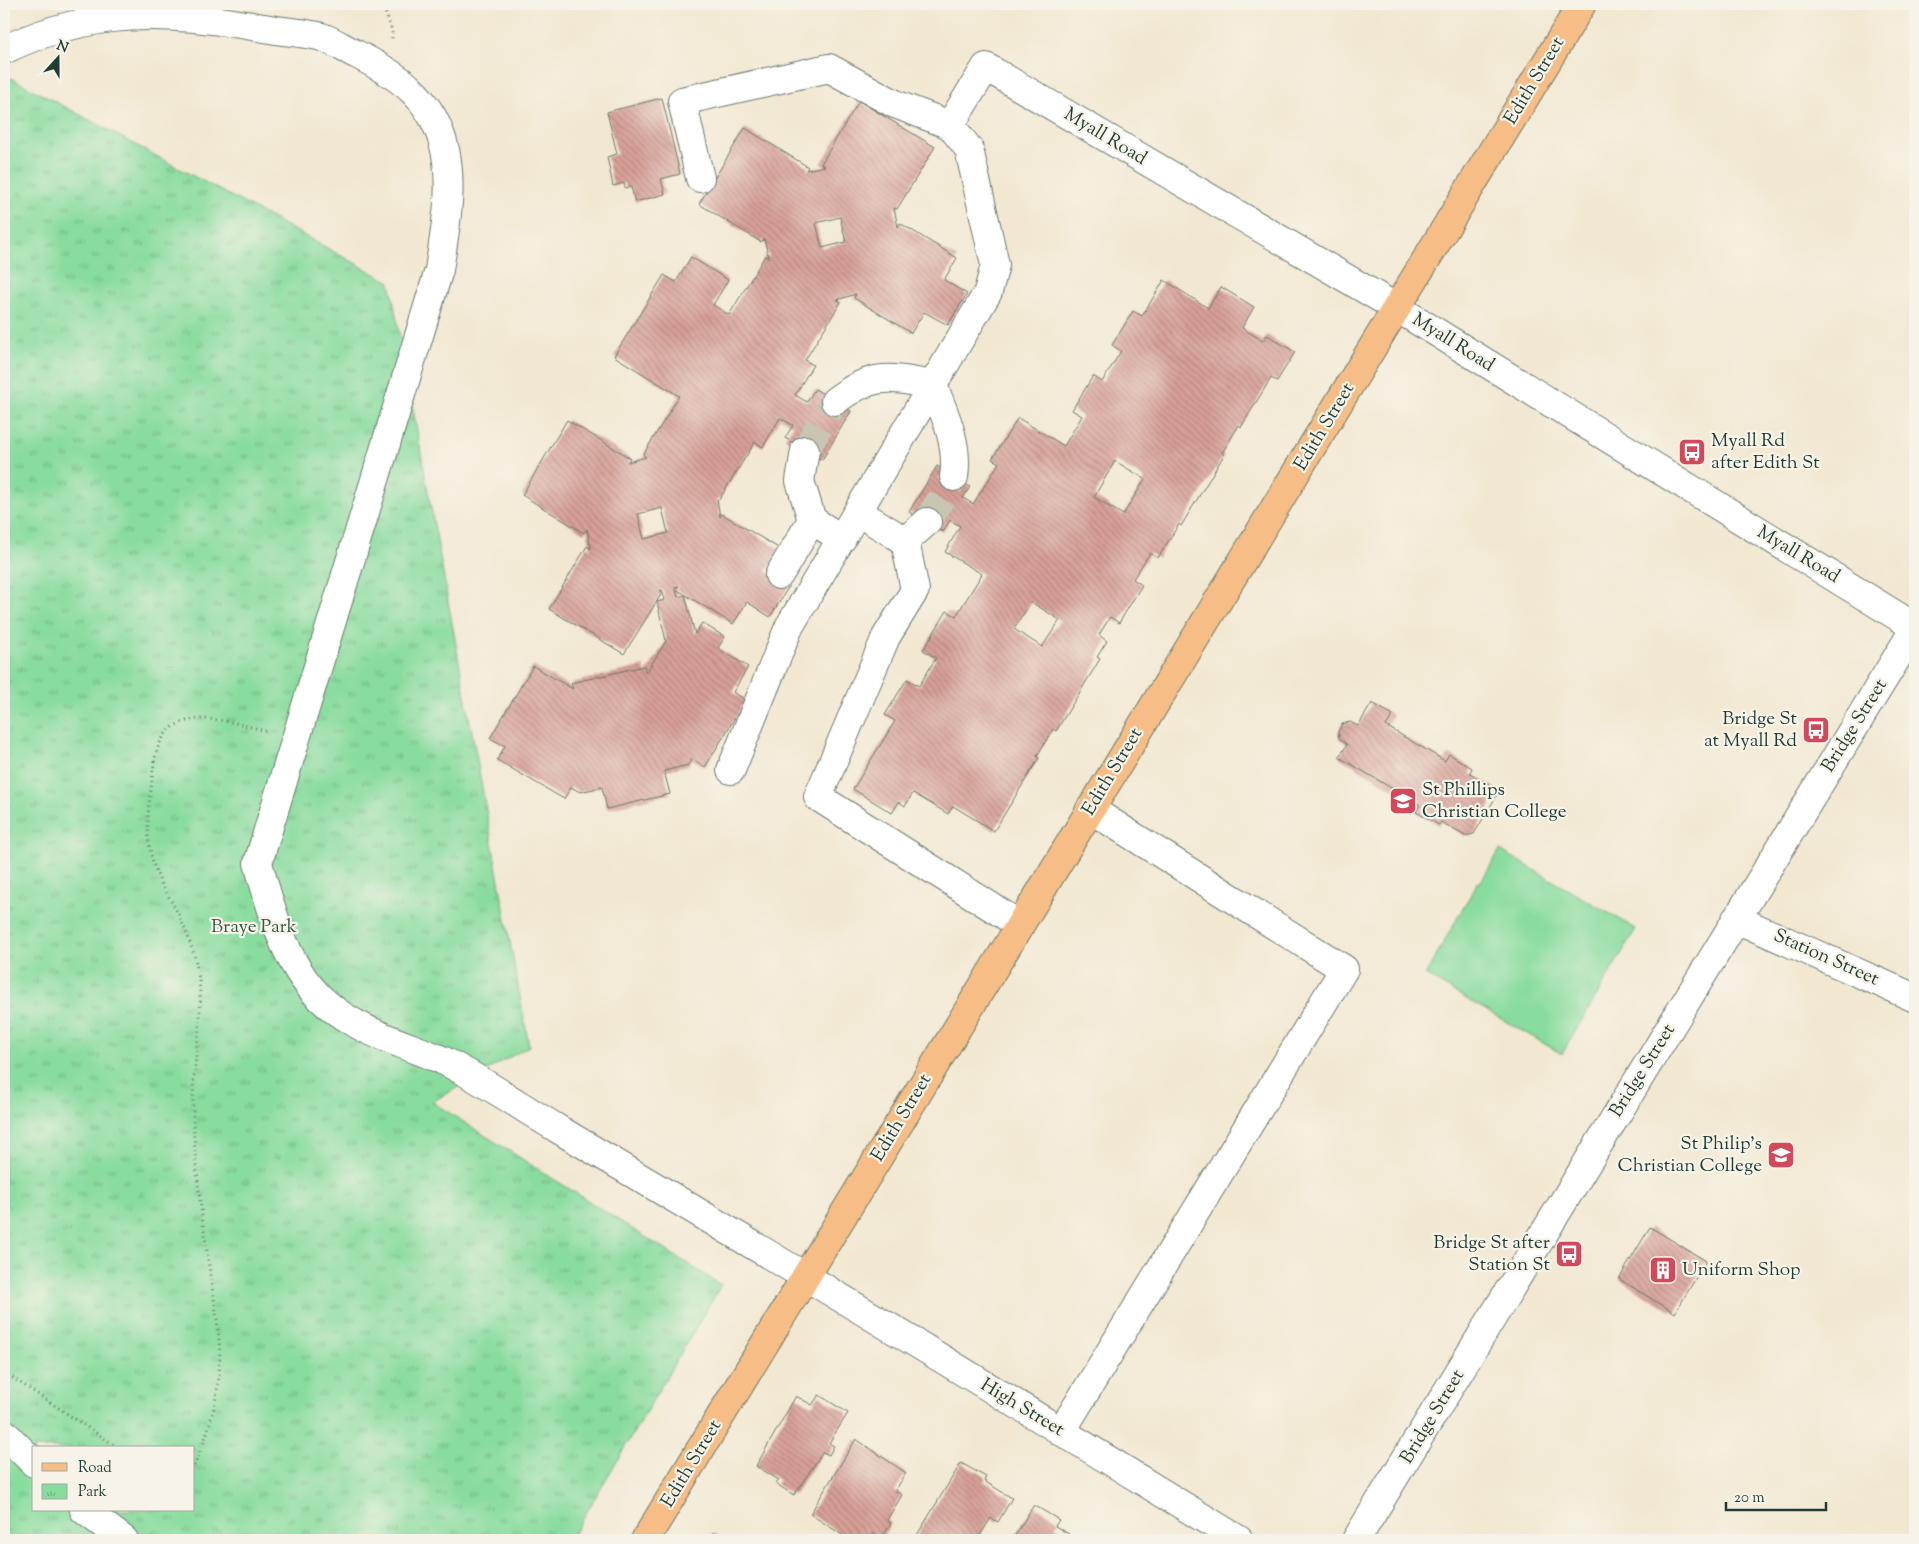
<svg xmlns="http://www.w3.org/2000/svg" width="1919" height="1544" font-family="'Sorts Mill Goudy',serif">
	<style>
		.park { fill: url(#park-tufts); stroke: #548c69; fill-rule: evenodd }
		.garden { fill: #88dc9e; stroke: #548c69 }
		.building { fill: url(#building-back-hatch); fill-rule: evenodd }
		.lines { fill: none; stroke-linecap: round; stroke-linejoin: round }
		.minor-tunnel { stroke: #c8c6b2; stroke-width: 28; stroke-dasharray: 28 14; stroke-linecap: butt }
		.minor-casing { stroke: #69796b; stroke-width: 30 }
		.major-casing { stroke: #69796b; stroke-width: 30 }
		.path { stroke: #69796b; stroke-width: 3; stroke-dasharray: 1 4; stroke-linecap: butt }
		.minor { stroke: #fff; stroke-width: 28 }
		.major { stroke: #f6be86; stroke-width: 28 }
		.labels { text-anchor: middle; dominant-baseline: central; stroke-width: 4.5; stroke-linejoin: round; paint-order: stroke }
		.street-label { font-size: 19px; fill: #1f3d34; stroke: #f7f3e8 }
		.poi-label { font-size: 19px; fill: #1f3d34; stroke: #f7f3e8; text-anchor: start }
		.park-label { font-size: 19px; fill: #345d49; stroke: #f7f3e8 }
	</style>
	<defs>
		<pattern id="park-tufts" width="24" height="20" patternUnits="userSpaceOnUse" patternTransform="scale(1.25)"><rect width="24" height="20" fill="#88dc9e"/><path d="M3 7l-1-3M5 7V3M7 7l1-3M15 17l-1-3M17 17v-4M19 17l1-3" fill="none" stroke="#6fb482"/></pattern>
		<pattern id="building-back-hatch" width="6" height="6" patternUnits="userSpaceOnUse" patternTransform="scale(1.25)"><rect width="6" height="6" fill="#d8a098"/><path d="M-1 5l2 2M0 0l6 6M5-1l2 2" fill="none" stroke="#af847d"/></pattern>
	</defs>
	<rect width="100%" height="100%" fill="#f7f3e8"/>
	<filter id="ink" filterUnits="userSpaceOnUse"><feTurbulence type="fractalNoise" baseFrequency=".02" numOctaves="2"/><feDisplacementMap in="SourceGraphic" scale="10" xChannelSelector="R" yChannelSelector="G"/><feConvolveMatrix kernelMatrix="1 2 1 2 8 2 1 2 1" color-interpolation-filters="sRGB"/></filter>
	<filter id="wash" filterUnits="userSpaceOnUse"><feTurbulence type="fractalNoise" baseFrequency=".0096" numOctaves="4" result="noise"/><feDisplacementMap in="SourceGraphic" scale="20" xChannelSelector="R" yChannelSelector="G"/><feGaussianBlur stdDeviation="1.12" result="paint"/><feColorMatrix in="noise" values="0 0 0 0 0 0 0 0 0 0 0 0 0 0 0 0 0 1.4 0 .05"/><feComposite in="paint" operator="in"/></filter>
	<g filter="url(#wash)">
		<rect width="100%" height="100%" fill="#f2e8d2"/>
		<path class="park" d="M4,74L390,282L529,1046L432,1102L721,1285L570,1540H4ZM34,1448H194V1510H34Z"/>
		<path class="garden" d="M1500,850L1636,929L1562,1054L1425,975L1478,882L1480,883Z"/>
		<g id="blocks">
			<path class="building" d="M662,98L680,174L661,179L665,194L635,202L631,187L625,188L624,183L613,186L607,157L617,154L607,112Z
				M859,101L935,147L897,209L894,208L898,227L900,223L957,258L944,280L967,294L948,325L924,312L911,333L854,298L856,294L837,300L841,302L805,360L813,365L795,395L807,402L815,389L851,411L822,460L785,438L793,425L780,418L763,447L755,442L719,500L717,499L720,517L722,514L780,549L766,571L789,586L770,617L747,602L733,624L676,589L679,586L675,587L678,597L685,595L695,634L702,623L725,637L718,648L748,667L733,692L746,700L705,767L692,759L688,765L664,771L670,794L607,809L602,787L580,792L571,787L564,799L497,760L505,746L490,738L533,666L573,689L571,683L644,666L646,673L666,641L657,602L665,600L662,590L659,591L662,593L624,654L549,609L587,546L591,549L587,529L584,533L522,495L567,420L630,458L628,462L646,457L643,455L679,396L614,356L664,275L676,282L691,257L728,280L713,305L729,315L765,256L769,258L764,239L761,242L699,204L745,128L808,167L806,170L825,166L821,164ZM840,217L846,242L822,248L816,223ZM662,508L668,533L644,539L638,514Z
				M1164,280L1208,308L1221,287L1254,307L1242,328L1263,341L1267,335L1295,352L1277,381L1271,378L1241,427L1239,425L1222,453L1224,455L1181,526L1179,524L1158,558L1150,553L1133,579L1142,585L1119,623L1110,617L1099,635L1107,641L1097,657L1100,659L1056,731L1053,729L1037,756L1039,758L994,831L953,806L948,814L913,793L905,806L899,802L892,813L853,789L895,721L885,715L907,679L919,686L936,658L923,650L947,611L956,616L982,574L945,552L960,526L950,520L943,532L909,512L937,466L970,487L963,498L973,504L999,463L992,459L1018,418L1064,446L1082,416L1072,410L1093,376L1102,382L1121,351L1112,345L1133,311L1142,316ZM1115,461L1145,479L1123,515L1094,497ZM1031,602L1060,620L1042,647L1014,629Z
				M1372,703L1393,715L1386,726L1445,761L1449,754L1472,768L1470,773L1495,788L1497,795L1474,834L1465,836L1441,822L1439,825L1416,812L1420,805L1339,757L1347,745L1339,738L1338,732L1342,724L1350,722L1358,726Z
				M1650,1227L1706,1261L1675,1313L1619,1279Z
				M819,1395L848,1413L829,1443L834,1446L829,1455L823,1452L794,1495L776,1484L779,1480L756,1466L796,1396L812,1405Z
				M856,1439L906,1473L895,1491L902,1495L887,1520L891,1523L882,1538L872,1533L867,1540H850L810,1514Z
				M961,1463L986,1477L984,1481L1012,1498L998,1522L991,1518L977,1540H914Z
				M1034,1505L1059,1520L1055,1526L1069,1534L1065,1540H1012Z
				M713,1533L726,1540H708Z"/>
		</g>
	</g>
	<g filter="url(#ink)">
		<use href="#blocks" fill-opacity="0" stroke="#69796b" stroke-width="1"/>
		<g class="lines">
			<path class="minor-tunnel" d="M805,450L835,401
				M927,522L954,477"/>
			<g class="minor-casing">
				<path id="minor" d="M4,50C38,33 74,23 112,18C165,12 218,20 270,29C287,32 306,33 322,37C333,41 345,49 356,54C397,75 429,95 443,142C455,182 445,230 439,270L258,863C272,912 286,970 327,1004C359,1032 403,1043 442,1060C480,1078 521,1107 558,1129C786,1264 1013,1401 1239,1540
					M700,178L682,101L829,68L895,104L950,125
					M835,401C873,372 889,377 933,385C945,415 959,444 954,477
					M805,450L800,481L812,520L842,539
					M858,512L905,541L915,590L886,637L818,797L1020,925
					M905,541L927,522
					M779,575L812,520
					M731,770L789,627L988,292L995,265L969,149L950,125L986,67L1397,308L1915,627
					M1736,919L1915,998
					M1061,1432L1344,969L1090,809
					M4,1433L34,1463
					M84,1510L124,1540
					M1356,1540L1915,628"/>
			</g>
			<g class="major-casing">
				<path id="major" d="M645,1540L1582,4"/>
			</g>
			<path class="path" d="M382,4L392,30V39
				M4,11L9,4
				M4,1372L119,1448
				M194,1466C207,1437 216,1408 219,1375C222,1341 215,1307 210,1273C202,1216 193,1159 193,1102C193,1059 205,1016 198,973C194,949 184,925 173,904C165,890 157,877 153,862C146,837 147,814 151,789C153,774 153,757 160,743C179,703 234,723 266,731"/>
			<use href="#minor" class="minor"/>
			<use href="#major" class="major"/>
		</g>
	</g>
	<defs>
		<g id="bus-square" transform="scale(1.4375)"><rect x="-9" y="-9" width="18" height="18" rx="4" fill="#d1495b" stroke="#f7f3e8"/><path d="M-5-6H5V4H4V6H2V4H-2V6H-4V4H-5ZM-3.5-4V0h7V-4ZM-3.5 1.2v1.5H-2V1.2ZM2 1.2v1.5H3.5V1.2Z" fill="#fff"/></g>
		<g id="school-square" transform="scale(1.4375)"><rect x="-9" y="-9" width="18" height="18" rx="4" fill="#d1495b" stroke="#f7f3e8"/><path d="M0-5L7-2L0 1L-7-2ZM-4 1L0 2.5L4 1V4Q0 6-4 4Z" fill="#fff"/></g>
		<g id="building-square" transform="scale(1.4375)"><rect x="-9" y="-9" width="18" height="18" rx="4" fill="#d1495b" stroke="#f7f3e8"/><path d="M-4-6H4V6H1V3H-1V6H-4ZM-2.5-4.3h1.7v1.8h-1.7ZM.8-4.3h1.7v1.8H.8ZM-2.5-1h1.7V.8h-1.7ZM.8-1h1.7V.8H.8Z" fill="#fff"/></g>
	</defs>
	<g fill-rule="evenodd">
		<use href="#bus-square" x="1692" y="452"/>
		<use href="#bus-square" x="1816" y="730"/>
		<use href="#school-square" x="1403" y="801"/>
		<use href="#school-square" x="1781" y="1155"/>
		<use href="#bus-square" x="1569" y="1254"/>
		<use href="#building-square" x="1663" y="1270"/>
	</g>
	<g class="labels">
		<g class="street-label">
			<text transform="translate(1535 81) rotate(-59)">Edith Street</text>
			<text transform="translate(1105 137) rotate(31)">Myall Road</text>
			<text transform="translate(1453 343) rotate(32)">Myall Road</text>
			<text transform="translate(1325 427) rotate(-59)">Edith Street</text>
			<text transform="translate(1798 555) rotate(31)">Myall Road</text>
			<text transform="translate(1855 726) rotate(-58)">Bridge Street</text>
			<text transform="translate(1113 772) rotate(-59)">Edith Street</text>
			<text transform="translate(1826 958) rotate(24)">Station Street</text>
			<text transform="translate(1643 1071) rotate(-58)">Bridge Street</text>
			<text transform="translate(902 1118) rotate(-59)">Edith Street</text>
			<text transform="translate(1022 1408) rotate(31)">High Street</text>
			<text transform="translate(1433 1417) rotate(-59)">Bridge Street</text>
			<text transform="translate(692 1464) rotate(-59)">Edith Street</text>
		</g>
		<g class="poi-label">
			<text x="1711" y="441">Myall Rd<tspan x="1711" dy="22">after Edith St</tspan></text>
			<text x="1797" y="719" text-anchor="end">Bridge St<tspan x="1797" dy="22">at Myall Rd</tspan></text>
			<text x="1422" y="790">St Phillips<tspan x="1422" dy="22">Christian College</tspan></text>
			<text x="1762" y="1144" text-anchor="end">St Philip’s<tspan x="1762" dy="22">Christian College</tspan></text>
			<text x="1550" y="1243" text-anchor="end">Bridge St after<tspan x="1550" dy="22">Station St</tspan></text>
			<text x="1682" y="1270">Uniform Shop</text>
		</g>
		<g class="park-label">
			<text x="254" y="927">Braye Park</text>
		</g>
	</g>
	<rect width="1919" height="1544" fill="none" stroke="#f7f3e8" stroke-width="20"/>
	<rect x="32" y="1446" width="162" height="65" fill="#f7f3e8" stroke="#a1aaa0"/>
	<rect x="42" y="1463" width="25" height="8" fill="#f6be86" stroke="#a1aaa0"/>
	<text x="78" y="1472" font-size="15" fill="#1f3d34">Road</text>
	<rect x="42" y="1484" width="25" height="15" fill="url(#park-tufts)" stroke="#a1aaa0"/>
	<text x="78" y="1496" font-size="15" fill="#1f3d34">Park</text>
	<g transform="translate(58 58) rotate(21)" stroke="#f7f3e8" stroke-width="4" paint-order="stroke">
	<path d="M0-4L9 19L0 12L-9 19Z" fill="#1f3d34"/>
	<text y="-8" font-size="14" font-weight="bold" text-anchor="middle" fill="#1f3d34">N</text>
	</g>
	<path d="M1726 1502v8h100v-8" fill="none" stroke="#1f3d34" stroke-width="2.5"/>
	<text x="1734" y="1502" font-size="15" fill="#1f3d34" stroke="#f7f3e8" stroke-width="4" paint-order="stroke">20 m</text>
</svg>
